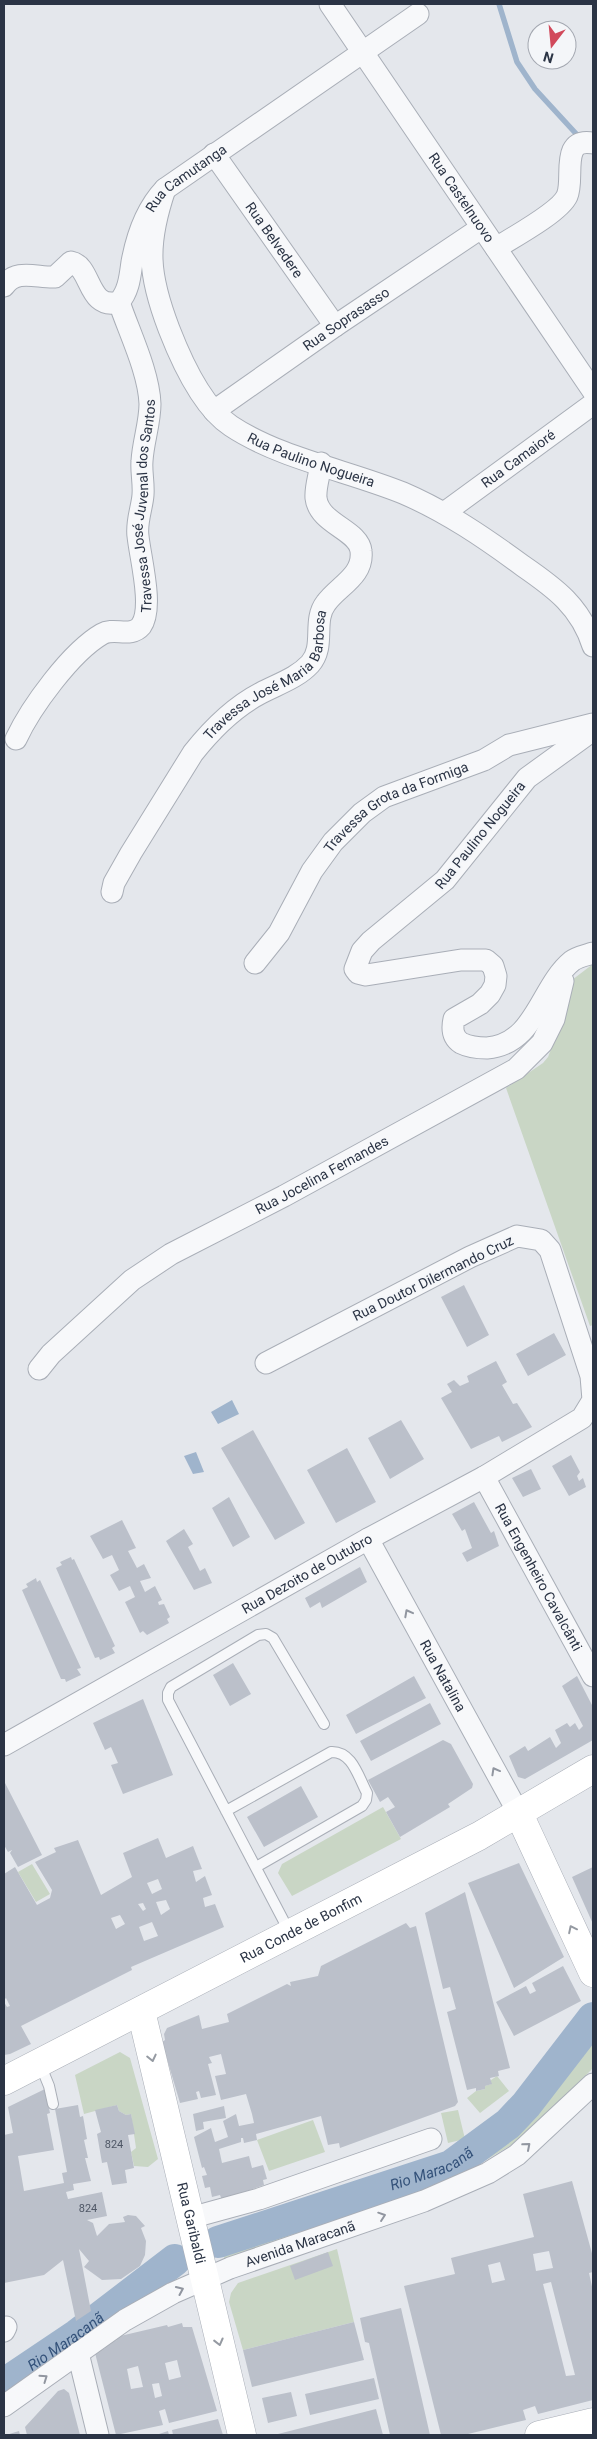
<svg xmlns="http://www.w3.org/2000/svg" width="597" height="2439" font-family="Roboto,sans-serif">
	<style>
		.green { fill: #c9d6c5 }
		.water { fill: #9fb4cc }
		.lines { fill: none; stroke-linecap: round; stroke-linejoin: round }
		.stream { stroke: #9fb4cc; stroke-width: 5.5 }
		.river { stroke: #9fb4cc; stroke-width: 32 }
		.building { fill: #bbc0ca; fill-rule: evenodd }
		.lane-casing { stroke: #a9aeb7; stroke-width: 12 }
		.street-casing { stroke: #a9aeb7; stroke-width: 23 }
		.secondary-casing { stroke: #a9aeb7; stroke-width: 29 }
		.lane { stroke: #f7f8fa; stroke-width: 10 }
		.street { stroke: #f7f8fa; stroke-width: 21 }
		.secondary { stroke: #fff; stroke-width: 28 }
		.oneway { stroke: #9196a0 }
		.oneway2 { stroke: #959aa2 }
		.labels { text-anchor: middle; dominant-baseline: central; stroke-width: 4; stroke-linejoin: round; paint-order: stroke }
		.number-label { font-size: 11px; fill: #4f5766 }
		.street-label { font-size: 14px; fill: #2b3445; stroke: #f4f6f9 }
		.water-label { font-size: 15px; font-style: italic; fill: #34527a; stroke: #f4f6f9 }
	</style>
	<rect width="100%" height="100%" fill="#e4e7ec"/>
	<path class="green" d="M593,964V1325L590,1326L506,1088L543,1063L548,1057L562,1021L572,980Z
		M383,1807L401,1839L292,1896L278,1873L282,1864Z
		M32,1864L50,1894L36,1902L18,1872Z
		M593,2035V2068L548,2114L513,2144L459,2176L225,2259L221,2252L330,2219C354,2215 374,2202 397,2193C413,2186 432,2184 448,2177C518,2144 548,2094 593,2035Z
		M120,2052L130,2058L158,2159L148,2167L134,2166L131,2152L136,2148L131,2114L126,2115L119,2111L117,2105L84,2114L75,2075Z
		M497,2076L509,2091L480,2113L467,2098L476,2091L485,2089V2086L491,2084V2080Z
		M458,2110L465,2139L448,2143L441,2113Z
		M313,2120L325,2152L269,2171L257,2140Z
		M337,2249L354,2322L243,2350L229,2302L231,2293L238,2283Z"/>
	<path class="water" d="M232,1400L239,1414L218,1424L211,1412Z
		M196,1452L204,1472L193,1474L184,1456Z"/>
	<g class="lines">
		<path class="stream" d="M499,4L517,62L535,89L580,138"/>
		<g class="river">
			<path id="s1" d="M218,2242L451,2166L508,2124L526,2105L593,2018"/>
			<path id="s2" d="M4,2384L77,2335L175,2260"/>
		</g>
	</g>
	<path class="building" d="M464,1285L489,1335L467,1347L441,1297Z
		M554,1333L566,1355L528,1376L516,1354Z
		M496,1361L507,1382L502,1385L513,1404L517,1403L532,1427L502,1442L499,1436L471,1449L441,1398L452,1392L447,1384L454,1380L460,1386L469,1382L467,1376Z
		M401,1420L424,1459L390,1479L368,1438Z
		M253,1430L305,1523L275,1540L221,1448Z
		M347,1448L376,1502L336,1523L307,1470Z
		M571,1455L580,1472L577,1476L579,1481L583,1478L586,1487L569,1496L552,1466Z
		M531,1469L541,1489L523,1497L512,1478Z
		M229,1497L250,1537L233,1547L212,1508Z
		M474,1502L491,1533L494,1531L499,1546L467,1562L462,1553L472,1548L465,1529L462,1531L452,1514Z
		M122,1520L136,1548L128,1551L137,1568L144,1564L151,1578L140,1581L145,1592L155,1586L162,1600L158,1602L159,1605L164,1604L170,1617L167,1619L169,1623L147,1635L143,1631L140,1633L125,1602L135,1597L130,1586L119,1591L110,1575L119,1570L112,1555L103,1559L90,1536Z
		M184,1529L193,1544L188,1547L200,1571L205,1568L212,1583L194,1590L166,1541Z
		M71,1557L72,1560L74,1559L115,1646L112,1648L115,1653L100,1660L99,1657L95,1658L56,1568L62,1565L60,1562Z
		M360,1567L367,1582L322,1608L320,1602L310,1608L305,1598Z
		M36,1578L37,1582L40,1580L81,1668L77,1669L81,1675L66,1682L65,1679H61L22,1590L28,1587L26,1584Z
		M233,1663L251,1694L230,1706L213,1675Z
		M414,1676L426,1698L356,1734L346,1715Z
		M577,1676L593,1707V1740L525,1779L518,1777L509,1756L525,1746L528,1751L550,1737L556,1748L561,1743L555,1730L567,1723L570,1727L575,1723L579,1730L583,1726L562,1686Z
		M143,1699L173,1775L123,1794L111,1765L118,1763L111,1747L105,1750L93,1723Z
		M430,1703L441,1724L371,1761L360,1741Z
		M443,1740L451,1744L473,1784L472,1788L448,1804L450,1807L400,1837L386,1812L395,1807L388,1797L380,1802L368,1780Z
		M4,1781L42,1855L18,1867L10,1853L12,1850L8,1852L4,1845Z
		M301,1786L318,1817L264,1847L247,1817Z
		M158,1838L166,1858L193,1846L202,1869L193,1871L196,1882L205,1876L212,1895L203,1898L205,1907L215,1904L224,1927L131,1967L132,1970L21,2026L31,2044L10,2054L4,2055V2002L7,2007L10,2006L6,1998L4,2000V1874L15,1867L37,1905L50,1898L52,1890L35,1862L56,1852L54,1848L78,1840L101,1895L132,1877L123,1853ZM158,1879L162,1889L152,1894L147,1883ZM166,1900L170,1909L161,1915L156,1902ZM143,1903L146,1909L143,1911L138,1904ZM120,1915L125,1924L116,1929L111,1918ZM152,1922L158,1936L144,1941L139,1927Z
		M519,1863L564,1957L514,1988L468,1883Z
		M593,1867V1924L572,1877Z
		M465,1892L510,2068L498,2071L499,2076L490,2078L492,2084L485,2086V2089L476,2091V2088L467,2090L447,2012L456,2009L450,1987L443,1989L425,1913Z
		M406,1923L410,1928L416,1926L458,2102L455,2106L340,2148L339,2143L328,2145L321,2116L256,2134L257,2140L244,2143L243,2138H241V2142L219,2149L222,2163L249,2156L252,2168L263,2165L267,2179L263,2180L264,2185L222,2200L220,2195L212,2197L210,2187L205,2188L202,2176L207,2175L204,2167L202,2168L194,2137L211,2128L215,2142L228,2137L223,2121L236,2114L239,2126L254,2123L252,2114L246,2094L221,2100L215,2076L226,2074L221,2054L209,2057L212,2063L208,2064L216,2095L201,2098L199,2091L196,2092L198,2099L180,2103L162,2042L165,2040L164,2034L167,2028L199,2015L202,2029L229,2022L227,2014L287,1984L291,1986L290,1982L318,1976L321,1966Z
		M563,1966L581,2001L514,2036L496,2002L526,1986L530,1994L536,1991L532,1983Z
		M45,2089L50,2113L47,2114L54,2150L18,2156L24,2191L64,2183L62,2173L67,2172L55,2109L78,2105L80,2117L83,2116L87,2139L84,2140L88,2158H85L91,2181L73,2184L74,2190L66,2192L68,2199L102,2192L107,2216L87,2220L93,2223L97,2236L109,2224L125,2222L123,2217L128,2215L136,2216L145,2226L141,2228L146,2241L145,2255L140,2266L121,2279L102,2280L84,2267L89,2261L79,2249L91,2311L76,2321L63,2260L44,2275L4,2283V2135L13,2133L8,2107Z
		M117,2105L119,2111L126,2115L131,2114L135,2134L128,2135L134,2168L125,2170L127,2183L112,2185L107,2162L102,2163L97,2134L101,2132L95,2110Z
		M224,2106L226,2118L203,2122L204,2129L196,2131L193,2114Z
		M572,2181L593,2257V2272L589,2273L593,2291V2400L538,2414L535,2406L523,2410L526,2420L464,2435H441L404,2286L455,2274L451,2258L534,2237L523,2194ZM549,2251L553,2268L536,2271L533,2254ZM500,2262L505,2280L492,2283L488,2265ZM551,2282L575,2375L566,2376L543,2284Z
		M328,2252L333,2266L295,2280L290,2266Z
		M401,2308L430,2435H390L369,2343L365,2342L360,2318Z
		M354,2322L364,2360L252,2387L243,2350Z
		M182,2323L183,2327H192L217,2411L169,2423L165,2409L159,2411L163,2425L116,2435L95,2353L105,2348L103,2343L117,2340L116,2337L167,2325L168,2327ZM177,2360L181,2377L169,2380L165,2363ZM138,2366L143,2387L131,2389L127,2369ZM159,2383L162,2396L155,2398L152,2384Z
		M374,2378L379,2399L310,2415L305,2394Z
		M64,2389L69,2393L80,2435H27L25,2427L58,2391Z
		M291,2392L297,2416L268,2423L262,2398Z
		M376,2409L383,2435H274Z
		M218,2419L223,2435H173L172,2430Z
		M19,2431L20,2435H6Z
		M168,2431L169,2435H156Z"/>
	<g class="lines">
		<g class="lane-casing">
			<path id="lane" d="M226,1811L331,1752C352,1751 358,1776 367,1793L366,1800L362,1806L256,1867
				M290,1933L168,1700V1693L171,1687L258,1635L266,1634L273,1638L324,1724
				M40,2064L49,2086L53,2104"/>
		</g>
		<g class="street-casing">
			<g id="street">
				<path id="s3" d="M330,4L593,391"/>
				<path id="s4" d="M214,154L335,326"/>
				<path id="s5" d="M165,189C146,245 148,274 169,329C181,360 202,407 231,426C279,458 349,471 403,493C447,512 485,538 523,566C555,588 581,607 593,646"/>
				<path d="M496,248C512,238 560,212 567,196C575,179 559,137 593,143"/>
				<path id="s6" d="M4,286C16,268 37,278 55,277L71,262C92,266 87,311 119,302C129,291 130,276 132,262C137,235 146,209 165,189L418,14"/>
				<path id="s7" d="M214,411L335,326L481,228"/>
				<path id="s8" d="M444,513L593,404"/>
				<path d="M593,727L585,736L527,778L445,880L371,941L362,951L355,969L358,973L366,975L461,960H486L493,966L496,976L495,985L490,994L480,1004L454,1019C452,1028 452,1037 461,1043C469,1047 478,1048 487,1048C536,1044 540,987 572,961C577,957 587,955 593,953"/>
				<path id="s9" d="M16,739C31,707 71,652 102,634C114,627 131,638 141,626C154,608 140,557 138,536C136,522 142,508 143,495C144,483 141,472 142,461C143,442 150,423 150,404C149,372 129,332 119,302"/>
				<path id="s10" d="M112,892L114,883L131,853L193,753C212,729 234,707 261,693C278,684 297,678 310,664C326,646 312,621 326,603C338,586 364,576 361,551C359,530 319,524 316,498C315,487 320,474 321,463"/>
				<path id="s11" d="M255,963L279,933L312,871L333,842L362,813L384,797L484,760L509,745L593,724"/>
				<path id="s12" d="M39,1369L51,1354L132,1280L171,1254L284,1196L516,1069L542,1043L554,1019L563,981"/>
				<path id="s13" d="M484,1477L593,1676"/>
				<path id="s14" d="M368,1539L519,1814"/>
				<path id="s15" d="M4,1745L368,1539L484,1477L582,1418L593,1400L591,1376L550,1250L541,1240L517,1236L470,1257L266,1363"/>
				<path d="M190,2218L259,2199L431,2139"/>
				<path d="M4,2331L6,2327"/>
				<path d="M78,2353L98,2435"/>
				<path id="s16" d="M4,2406L125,2320L173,2293L230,2268L424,2201L488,2173L517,2155L593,2084"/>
			</g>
		</g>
		<g class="secondary-casing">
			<g id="secondary">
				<path d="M519,1814L593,1973"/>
				<path id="s17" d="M141,2011L242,2435"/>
				<path id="s18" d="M4,2081L479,1836L593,1769"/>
				<path d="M539,2435L593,2422"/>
			</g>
		</g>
		<use href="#lane" class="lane"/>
		<use href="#street" class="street"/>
		<use href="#secondary" class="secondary"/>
	</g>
	<defs><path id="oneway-chevron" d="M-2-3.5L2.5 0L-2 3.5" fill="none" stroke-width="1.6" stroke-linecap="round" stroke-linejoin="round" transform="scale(1.25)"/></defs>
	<g class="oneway">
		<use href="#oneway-chevron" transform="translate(408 1613) rotate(-118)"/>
		<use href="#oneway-chevron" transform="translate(495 1771) rotate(-119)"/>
		<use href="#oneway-chevron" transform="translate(527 2146) rotate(-41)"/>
		<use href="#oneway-chevron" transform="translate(382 2216) rotate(-19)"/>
		<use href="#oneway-chevron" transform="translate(180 2290) rotate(-24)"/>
		<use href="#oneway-chevron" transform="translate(44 2378) rotate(-35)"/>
	</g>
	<g class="oneway2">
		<use href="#oneway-chevron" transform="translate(572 1929) rotate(-116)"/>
		<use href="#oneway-chevron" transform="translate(152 2058) rotate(77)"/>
		<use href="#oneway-chevron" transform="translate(219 2342) rotate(76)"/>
	</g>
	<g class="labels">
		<g class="number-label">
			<text x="114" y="2144">824</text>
			<text x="88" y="2208">824</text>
		</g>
		<g class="street-label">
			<text stroke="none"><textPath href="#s6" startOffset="292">Rua Camutanga</textPath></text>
			<text stroke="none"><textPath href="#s3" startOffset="234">Rua Castelnuovo</textPath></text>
			<text stroke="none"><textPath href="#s4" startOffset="105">Rua Belvedere</textPath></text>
			<text stroke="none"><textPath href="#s7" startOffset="161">Rua Soprasasso</textPath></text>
			<text stroke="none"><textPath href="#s8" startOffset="92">Rua Camaioré</textPath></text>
			<text stroke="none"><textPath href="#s5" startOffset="348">Rua Paulino Nogueira</textPath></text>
			<text stroke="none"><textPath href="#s9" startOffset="300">Travessa José Juvenal dos Santos</textPath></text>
			<text stroke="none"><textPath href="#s10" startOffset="274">Travessa José Maria Barbosa</textPath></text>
			<text stroke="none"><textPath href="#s11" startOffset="218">Travessa Grota da Formiga</textPath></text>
			<text transform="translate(480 835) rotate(-51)">Rua Paulino Nogueira</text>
			<text stroke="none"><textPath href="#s12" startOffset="346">Rua Jocelina Fernandes</textPath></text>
			<text transform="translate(433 1278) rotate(-26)">Rua Doutor Dilermando Cruz</text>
			<text stroke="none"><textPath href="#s15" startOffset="348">Rua Dezoito de Outubro</textPath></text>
			<text stroke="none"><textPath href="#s13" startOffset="114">Rua Engenheiro Cavalcânti</textPath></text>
			<text stroke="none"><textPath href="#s14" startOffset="156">Rua Natalina</textPath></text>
			<text stroke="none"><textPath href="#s18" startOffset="334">Rua Conde de Bonfim</textPath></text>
			<text stroke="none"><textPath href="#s17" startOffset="218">Rua Garibaldi</textPath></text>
			<text stroke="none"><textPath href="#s16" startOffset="340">Avenida Maracanã</textPath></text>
		</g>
		<g class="water-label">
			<text stroke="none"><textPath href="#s1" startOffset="226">Rio Maracanã</textPath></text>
			<text stroke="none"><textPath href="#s2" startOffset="75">Rio Maracanã</textPath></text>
		</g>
	</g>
	<rect width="597" height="2439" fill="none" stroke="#2b3445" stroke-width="10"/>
	<g transform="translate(552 45) rotate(196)"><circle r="24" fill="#f4f6f9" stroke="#a4a8b1"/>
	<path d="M0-4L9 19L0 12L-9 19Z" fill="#d1495b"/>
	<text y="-8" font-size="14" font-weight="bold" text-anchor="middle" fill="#2b3445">N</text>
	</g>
</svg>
